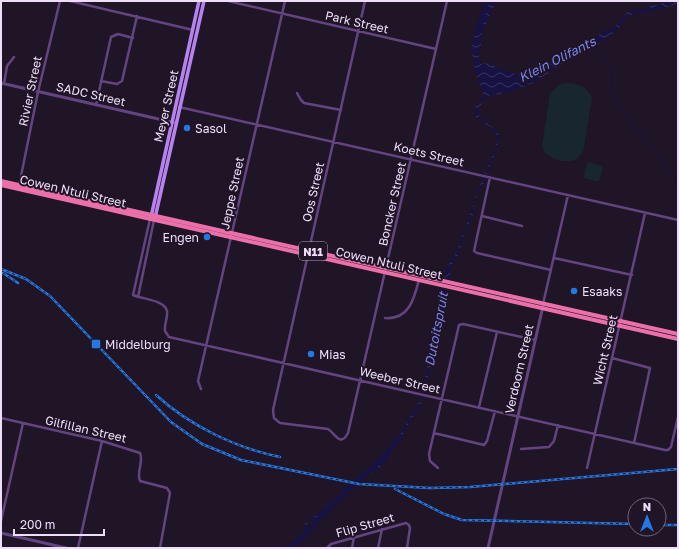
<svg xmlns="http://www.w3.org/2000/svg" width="679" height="549" font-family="'Golos Text',sans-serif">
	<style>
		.park { fill: #182630 }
		.water { fill: url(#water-waves) }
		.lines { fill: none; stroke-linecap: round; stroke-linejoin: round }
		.stream { stroke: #171241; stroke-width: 1 }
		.river { stroke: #171241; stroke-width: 5.5 }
		.minor { stroke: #624580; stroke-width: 2.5 }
		.tertiary { stroke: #624580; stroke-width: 3 }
		.secondary { stroke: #b682ee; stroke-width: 3.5 }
		.trunk { stroke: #eb6fa8; stroke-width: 4 }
		.rail-casing { stroke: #2478e1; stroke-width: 2.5 }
		.rail { stroke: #201427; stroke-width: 1; stroke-dasharray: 3; stroke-linecap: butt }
		.poi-dot { fill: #2478e1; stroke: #201427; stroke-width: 1.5 }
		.labels { text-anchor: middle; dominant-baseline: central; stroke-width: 4; stroke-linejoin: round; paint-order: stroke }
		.shield { fill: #201427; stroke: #b0a1bb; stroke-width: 1 }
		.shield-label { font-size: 11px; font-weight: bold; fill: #eedefa }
		.street-label { font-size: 12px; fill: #eedefa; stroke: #201427 }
		.poi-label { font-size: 12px; fill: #eedefa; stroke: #201427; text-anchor: start }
		.water-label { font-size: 13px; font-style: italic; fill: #7a84ed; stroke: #201427 }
	</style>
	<defs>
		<pattern id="water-waves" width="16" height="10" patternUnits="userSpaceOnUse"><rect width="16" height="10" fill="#171241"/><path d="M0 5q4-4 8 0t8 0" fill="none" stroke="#39345d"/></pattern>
	</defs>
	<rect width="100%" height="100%" fill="#201427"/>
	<path class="park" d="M565,83C578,83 586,86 592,97L584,148L582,152L578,158L572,161H562L553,158L546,154L542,146L543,140L550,94L559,85Z
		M587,162L603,166L599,182L584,178Z"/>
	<path class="water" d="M490,1H496L481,36V47L478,53L481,64L490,63L500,69L516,74L524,73L553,60L561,54L610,29L618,24L622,17L628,12L672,1H678V3L662,9L631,15L626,18L617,30L597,46L592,48L584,46L578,49L569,59L535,82L510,92L488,96L476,111L481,118L496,130L499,135L497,149L486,175H484L495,150L497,137L492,128L475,116L474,108L481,102L483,93C475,77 468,49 475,32C476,28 479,27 481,24C483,19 488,7 490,1Z
		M483,177H486L475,202L473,215L465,233L458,256L452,265L423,400L386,462L373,473L370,472L383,461L421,399L446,269L457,251Z
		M340,494L342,497L314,519L308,521L304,533L299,537L297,544L293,548H291L303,531L305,524L309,519L314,517Z"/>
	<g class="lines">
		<path class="stream" d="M594,48C623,72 605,75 616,101L678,182"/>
		<path class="river" d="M477,33L487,1
			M289,548L296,543L342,495L384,457L400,437"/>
		<path class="minor" d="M70,1L193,30
			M228,1L436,49
			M365,1L273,410L274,418L280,423L328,429C335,433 340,448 348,433L447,1
			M101,81L117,84L122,81L137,16
			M4,84L7,66L14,57
			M297,93L301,100L304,103L341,110
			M96,105L111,37L118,34L133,38
			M179,107L678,220
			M490,177L474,251L477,253L551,270
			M19,186L38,92L60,1
			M482,216L522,226
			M150,219L133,295C142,299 165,300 167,311C168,318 164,324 165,331L169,337L665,450H668L671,447L678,417
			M554,258L632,275
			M138,297L154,220
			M543,304L568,195
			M385,318C409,320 414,299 419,280
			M612,358L650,368L634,443
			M201,389L198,381L285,1
			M479,407L497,332
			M1,418L102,441L140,453C144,462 136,472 140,481L167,488L170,493L160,548
			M434,433L484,445L487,441L495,411
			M521,449L549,447L554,441L558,425
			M438,468L430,461L429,454L459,325L463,324L535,340
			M587,468L645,213
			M1,521L23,423
			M78,548L102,441
			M327,548L331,544L406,523L409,525L410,528L407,548
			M352,548L354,537
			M378,548L382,529"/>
		<path class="tertiary" d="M1,83L176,123
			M1,533L66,548
			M488,548L543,306"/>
		<path class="secondary" d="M151,217L199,1
			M155,218L204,1"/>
		<path class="trunk" d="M1,181L678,334
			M1,185L678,339"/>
		<g class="rail-casing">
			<path id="rail" d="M1,269L26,279L50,296L171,422L202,444L241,460L359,484L430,488L470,487L678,469
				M3,273L18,283
				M156,395C190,426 236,448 280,457
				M395,489L444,514L462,520L635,524
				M659,525H678"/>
		</g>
		<use href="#rail" class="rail"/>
	</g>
	<g class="poi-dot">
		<circle cx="187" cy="128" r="4"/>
		<circle cx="207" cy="237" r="4"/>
		<circle cx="574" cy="291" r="4"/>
		<rect x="91" y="339" width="10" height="10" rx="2"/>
		<circle cx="311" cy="354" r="4"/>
	</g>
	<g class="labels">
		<rect class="shield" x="299" y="242" width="28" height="18" rx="3"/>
		<g class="shield-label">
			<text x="313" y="251">N11</text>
		</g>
		<g class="street-label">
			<text transform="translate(357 22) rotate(13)">Park Street</text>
			<text transform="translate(30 91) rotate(-78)">Rivier Street</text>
			<text transform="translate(91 94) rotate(13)">SADC Street</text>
			<text transform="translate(166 106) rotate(-77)">Meyer Street</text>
			<text transform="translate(429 154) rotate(13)">Koets Street</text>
			<text transform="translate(73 191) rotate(13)">Cowen Ntuli Street</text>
			<text transform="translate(313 192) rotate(-77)">Oos Street</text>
			<text transform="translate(232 193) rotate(-78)">Jeppe Street</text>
			<text transform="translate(392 204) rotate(-77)">Boncker Street</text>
			<text transform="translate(389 263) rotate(13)">Cowen Ntuli Street</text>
			<text transform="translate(605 350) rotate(-77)">Wicht Street</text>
			<text transform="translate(519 369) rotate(-77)">Verdoorn Street</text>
			<text transform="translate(400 380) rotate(13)">Weeber Street</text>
			<text transform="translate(86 429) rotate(13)">Gilfillan Street</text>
			<text transform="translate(365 525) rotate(-16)">Flip Street</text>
		</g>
		<g class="poi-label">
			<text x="195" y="128">Sasol</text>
			<text x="199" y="237" text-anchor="end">Engen</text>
			<text x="582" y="291">Esaaks</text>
			<text x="105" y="344">Middelburg</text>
			<text x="319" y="354">Mias</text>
		</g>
		<g class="water-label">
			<text transform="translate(557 59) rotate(-27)">Klein Olifants</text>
			<text transform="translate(436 329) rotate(-79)">Dutoitspruit</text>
		</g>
	</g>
	<rect width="679" height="549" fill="none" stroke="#eedefa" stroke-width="4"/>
	<g transform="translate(647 517)"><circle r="19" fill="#201427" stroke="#72657b"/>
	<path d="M0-3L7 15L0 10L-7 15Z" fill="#2478e1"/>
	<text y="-6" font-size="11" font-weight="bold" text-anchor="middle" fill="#eedefa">N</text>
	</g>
	<path d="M14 529v6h90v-6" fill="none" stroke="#eedefa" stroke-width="2"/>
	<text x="20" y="529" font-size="12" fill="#eedefa" stroke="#201427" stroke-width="3" paint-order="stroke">200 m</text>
</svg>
